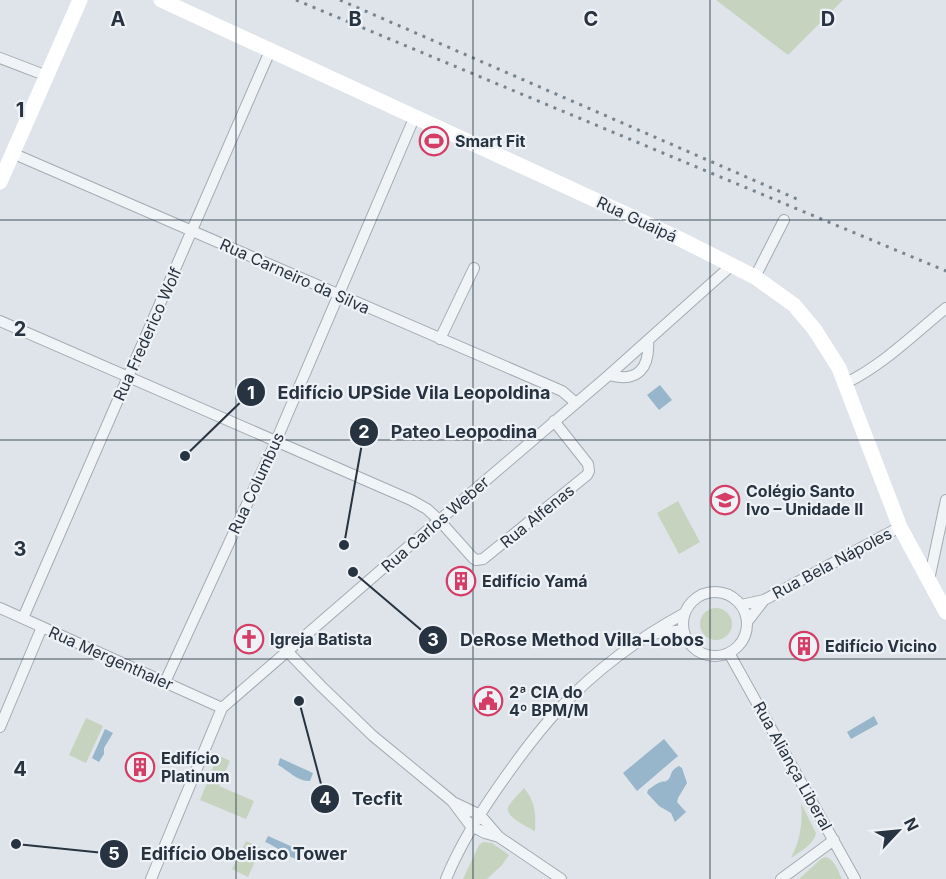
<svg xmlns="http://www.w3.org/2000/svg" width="946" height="879" font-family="Inter,sans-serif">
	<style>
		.green { fill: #c6d3bf }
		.water { fill: #97b6cb }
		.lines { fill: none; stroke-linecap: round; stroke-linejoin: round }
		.minor-casing { stroke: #a3abb3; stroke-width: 12 }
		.minor { stroke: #f1f4f7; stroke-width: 10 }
		.secondary { stroke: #fff; stroke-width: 15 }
		.rail { stroke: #778593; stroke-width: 3; stroke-dasharray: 3 6; stroke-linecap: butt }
		.grid { fill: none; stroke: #273340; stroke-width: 1.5; stroke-opacity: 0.55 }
		.labels { text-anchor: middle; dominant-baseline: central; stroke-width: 4.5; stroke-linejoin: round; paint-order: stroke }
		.poi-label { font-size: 16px; font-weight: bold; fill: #273340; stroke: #eef2f6; text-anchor: start }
		.street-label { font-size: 16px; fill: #273340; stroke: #eef2f6 }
		.grid-label { font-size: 20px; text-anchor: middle; font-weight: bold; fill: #273340; stroke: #eef2f6; stroke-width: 4.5; stroke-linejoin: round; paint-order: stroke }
		.leader { fill: none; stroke: #273340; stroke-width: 2 }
		.callout-dot { fill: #273340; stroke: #eef2f6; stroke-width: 2 }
		.mark-label { font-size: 18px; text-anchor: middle; font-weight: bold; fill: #fff }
		.callout-label { font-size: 18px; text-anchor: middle; font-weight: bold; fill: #273340; stroke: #eef2f6; stroke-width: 4.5; stroke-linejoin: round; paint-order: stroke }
	</style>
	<rect width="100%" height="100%" fill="#dee4e9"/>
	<path class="green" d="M716,0H843L788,55Z
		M678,501L700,542L679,554L657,513Z
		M700 624a16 16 0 1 1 32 0a16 16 0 1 1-32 0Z
		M86,718L103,726L86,763L69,755Z
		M218,755L230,761L219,786L254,801L246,819L200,800Z
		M524,788C535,801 536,814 535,831C528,827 506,817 508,808C508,804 521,792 524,788Z
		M801,803L816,833C814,844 800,852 791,858C800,840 803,824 801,803Z
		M246,841L261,848L248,877L232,869Z
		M483,842L492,843L509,855L502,865L487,879H463L479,845Z
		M825,857C834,858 838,871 842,879H799L821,859Z"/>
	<path class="water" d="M660,385L672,400L659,410L647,395Z
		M874,716L878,724L851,739L847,732Z
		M105,729L113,733L104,748V754L99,762L92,758Z
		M664,739L678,756L637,791L623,773Z
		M280,758L313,773L310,781C298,782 289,771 278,765Z
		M679,766L682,768L687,783L678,798L677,802L686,812L675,822L671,813L659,806L647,793L648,790C652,787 657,783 661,782C663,781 665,782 666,781C673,778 668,771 679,766Z
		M268,836L304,852L301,860C286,858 279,847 265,842Z"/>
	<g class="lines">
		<g class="minor-casing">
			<path id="minor" d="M0,58L47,76
				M12,153L562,391L576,403
				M755,277L784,220
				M0,321L411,500L427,509L439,520L473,558L476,560L483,559L587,475L589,471L588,464L554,421
				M440,339L474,268
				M609,375C638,383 650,368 648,340
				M846,383C883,365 914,334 946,308
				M929,580L946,500
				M683 624a32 32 0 1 1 64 0a32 32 0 1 1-64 0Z
				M741,605L764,600L900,527
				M0,608L222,708
				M23,618L270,51
				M747,622L764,600
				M651,634L683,630
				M287,651L321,686L373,736L452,801L470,825L485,833L499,837
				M729,653L855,879
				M165,682L276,441L415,116
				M0,727L42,627
				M455,803L480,815L499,837L561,879
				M151,879L222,708L381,570L609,375L732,265
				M446,879C461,842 483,808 506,776C523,752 541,728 561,707C597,669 639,638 685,613
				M781,879L834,840"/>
		</g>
		<use href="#minor" class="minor"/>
		<path class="secondary" d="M161,0L680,239L755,277L794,305L815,330L839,368L900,527L946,612
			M0,182L80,0"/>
		<path class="rail" d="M296,0L946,271
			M340,0L797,199"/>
	</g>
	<path class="grid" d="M236,0V879M473,0V879M710,0V879M0,220H946M0,440H946M0,659H946"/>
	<defs>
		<g id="stadium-ring" transform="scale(1.5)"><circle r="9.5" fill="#eef2f6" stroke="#d43d65" stroke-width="1.5"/><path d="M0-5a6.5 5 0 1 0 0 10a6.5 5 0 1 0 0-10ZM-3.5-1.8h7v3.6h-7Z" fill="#d43d65"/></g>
		<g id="school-ring" transform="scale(1.5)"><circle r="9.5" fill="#eef2f6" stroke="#d43d65" stroke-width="1.5"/><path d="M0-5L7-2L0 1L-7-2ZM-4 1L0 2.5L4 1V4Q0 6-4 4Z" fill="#d43d65"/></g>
		<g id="building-ring" transform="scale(1.5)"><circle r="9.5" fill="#eef2f6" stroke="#d43d65" stroke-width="1.5"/><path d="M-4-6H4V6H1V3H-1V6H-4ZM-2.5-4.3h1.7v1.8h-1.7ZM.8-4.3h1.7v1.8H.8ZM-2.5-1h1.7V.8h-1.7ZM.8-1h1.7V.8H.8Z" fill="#d43d65"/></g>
		<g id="church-ring" transform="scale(1.5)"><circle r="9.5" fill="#eef2f6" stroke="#d43d65" stroke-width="1.5"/><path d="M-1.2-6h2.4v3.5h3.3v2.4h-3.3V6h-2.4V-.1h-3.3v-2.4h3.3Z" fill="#d43d65"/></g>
		<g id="civic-ring" transform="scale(1.5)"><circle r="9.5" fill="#eef2f6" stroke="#d43d65" stroke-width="1.5"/><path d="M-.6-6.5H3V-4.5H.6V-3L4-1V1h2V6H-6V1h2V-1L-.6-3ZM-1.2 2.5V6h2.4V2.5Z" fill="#d43d65"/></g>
	</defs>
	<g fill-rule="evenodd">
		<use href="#stadium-ring" x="434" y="141"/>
		<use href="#school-ring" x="725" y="500"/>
		<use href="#building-ring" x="461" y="581"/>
		<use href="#church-ring" x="249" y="639"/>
		<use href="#building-ring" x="804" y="646"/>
		<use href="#civic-ring" x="488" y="701"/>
		<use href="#building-ring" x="140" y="767"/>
	</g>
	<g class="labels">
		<g class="poi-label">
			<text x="455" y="141">Smart Fit</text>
			<text x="746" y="491">Colégio Santo<tspan x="746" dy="18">Ivo – Unidade II</tspan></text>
			<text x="482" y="581">Edifício Yamá</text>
			<text x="270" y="639">Igreja Batista</text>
			<text x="825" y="646">Edifício Vicino</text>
			<text x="509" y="692">2ª CIA do<tspan x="509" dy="18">4º BPM/M</tspan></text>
			<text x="161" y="758">Edifício<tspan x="161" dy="18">Platinum</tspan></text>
		</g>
		<g class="street-label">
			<text transform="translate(637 219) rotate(25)">Rua Guaipá</text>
			<text transform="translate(295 276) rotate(24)">Rua Carneiro da Silva</text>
			<text transform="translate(147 334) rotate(-66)">Rua Frederico Wolf</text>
			<text transform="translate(256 483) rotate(-65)">Rua Columbus</text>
			<text transform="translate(537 516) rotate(-39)">Rua Alfenas</text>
			<text transform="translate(435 524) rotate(-41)">Rua Carlos Weber</text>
			<text transform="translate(832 563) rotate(-28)">Rua Bela Nápoles</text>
			<text transform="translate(111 658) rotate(24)">Rua Mergenthaler</text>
			<text transform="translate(793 766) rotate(61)">Rua Aliança Liberal</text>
		</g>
	</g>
	<g class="grid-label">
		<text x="118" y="26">A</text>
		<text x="355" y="26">B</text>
		<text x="591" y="26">C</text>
		<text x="828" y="26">D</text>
		<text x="20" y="117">1</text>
		<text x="20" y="336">2</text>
		<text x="20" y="556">3</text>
		<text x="20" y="776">4</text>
	</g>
	<path class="leader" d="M185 456L251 392M344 545L364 432M353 572L433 640M299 701L325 799M16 844L114 854"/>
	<g class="callout-dot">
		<circle cx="185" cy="456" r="6"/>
		<circle cx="344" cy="545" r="6"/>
		<circle cx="353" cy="572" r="6"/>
		<circle cx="299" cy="701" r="6"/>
		<circle cx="16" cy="844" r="6"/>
		<circle cx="251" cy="392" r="15"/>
		<circle cx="364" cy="432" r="15"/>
		<circle cx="433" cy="640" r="15"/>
		<circle cx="325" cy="799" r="15"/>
		<circle cx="114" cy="854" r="15"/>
	</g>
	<g class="mark-label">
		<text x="251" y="399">1</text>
		<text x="364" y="438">2</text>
		<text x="433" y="646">3</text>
		<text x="325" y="805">4</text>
		<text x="114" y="860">5</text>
	</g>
	<g class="callout-label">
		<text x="414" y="399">Edifício UPSide Vila Leopoldina</text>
		<text x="464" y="438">Pateo Leopodina</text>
		<text x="582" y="646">DeRose Method Villa-Lobos</text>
		<text x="377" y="805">Tecfit</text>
		<text x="244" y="860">Edifício Obelisco Tower</text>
	</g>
	<g transform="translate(898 831) rotate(64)" stroke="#eef2f6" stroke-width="4.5" paint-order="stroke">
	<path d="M0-4.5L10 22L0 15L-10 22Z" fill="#273340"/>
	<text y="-9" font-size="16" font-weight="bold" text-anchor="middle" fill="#273340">N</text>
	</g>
</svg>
